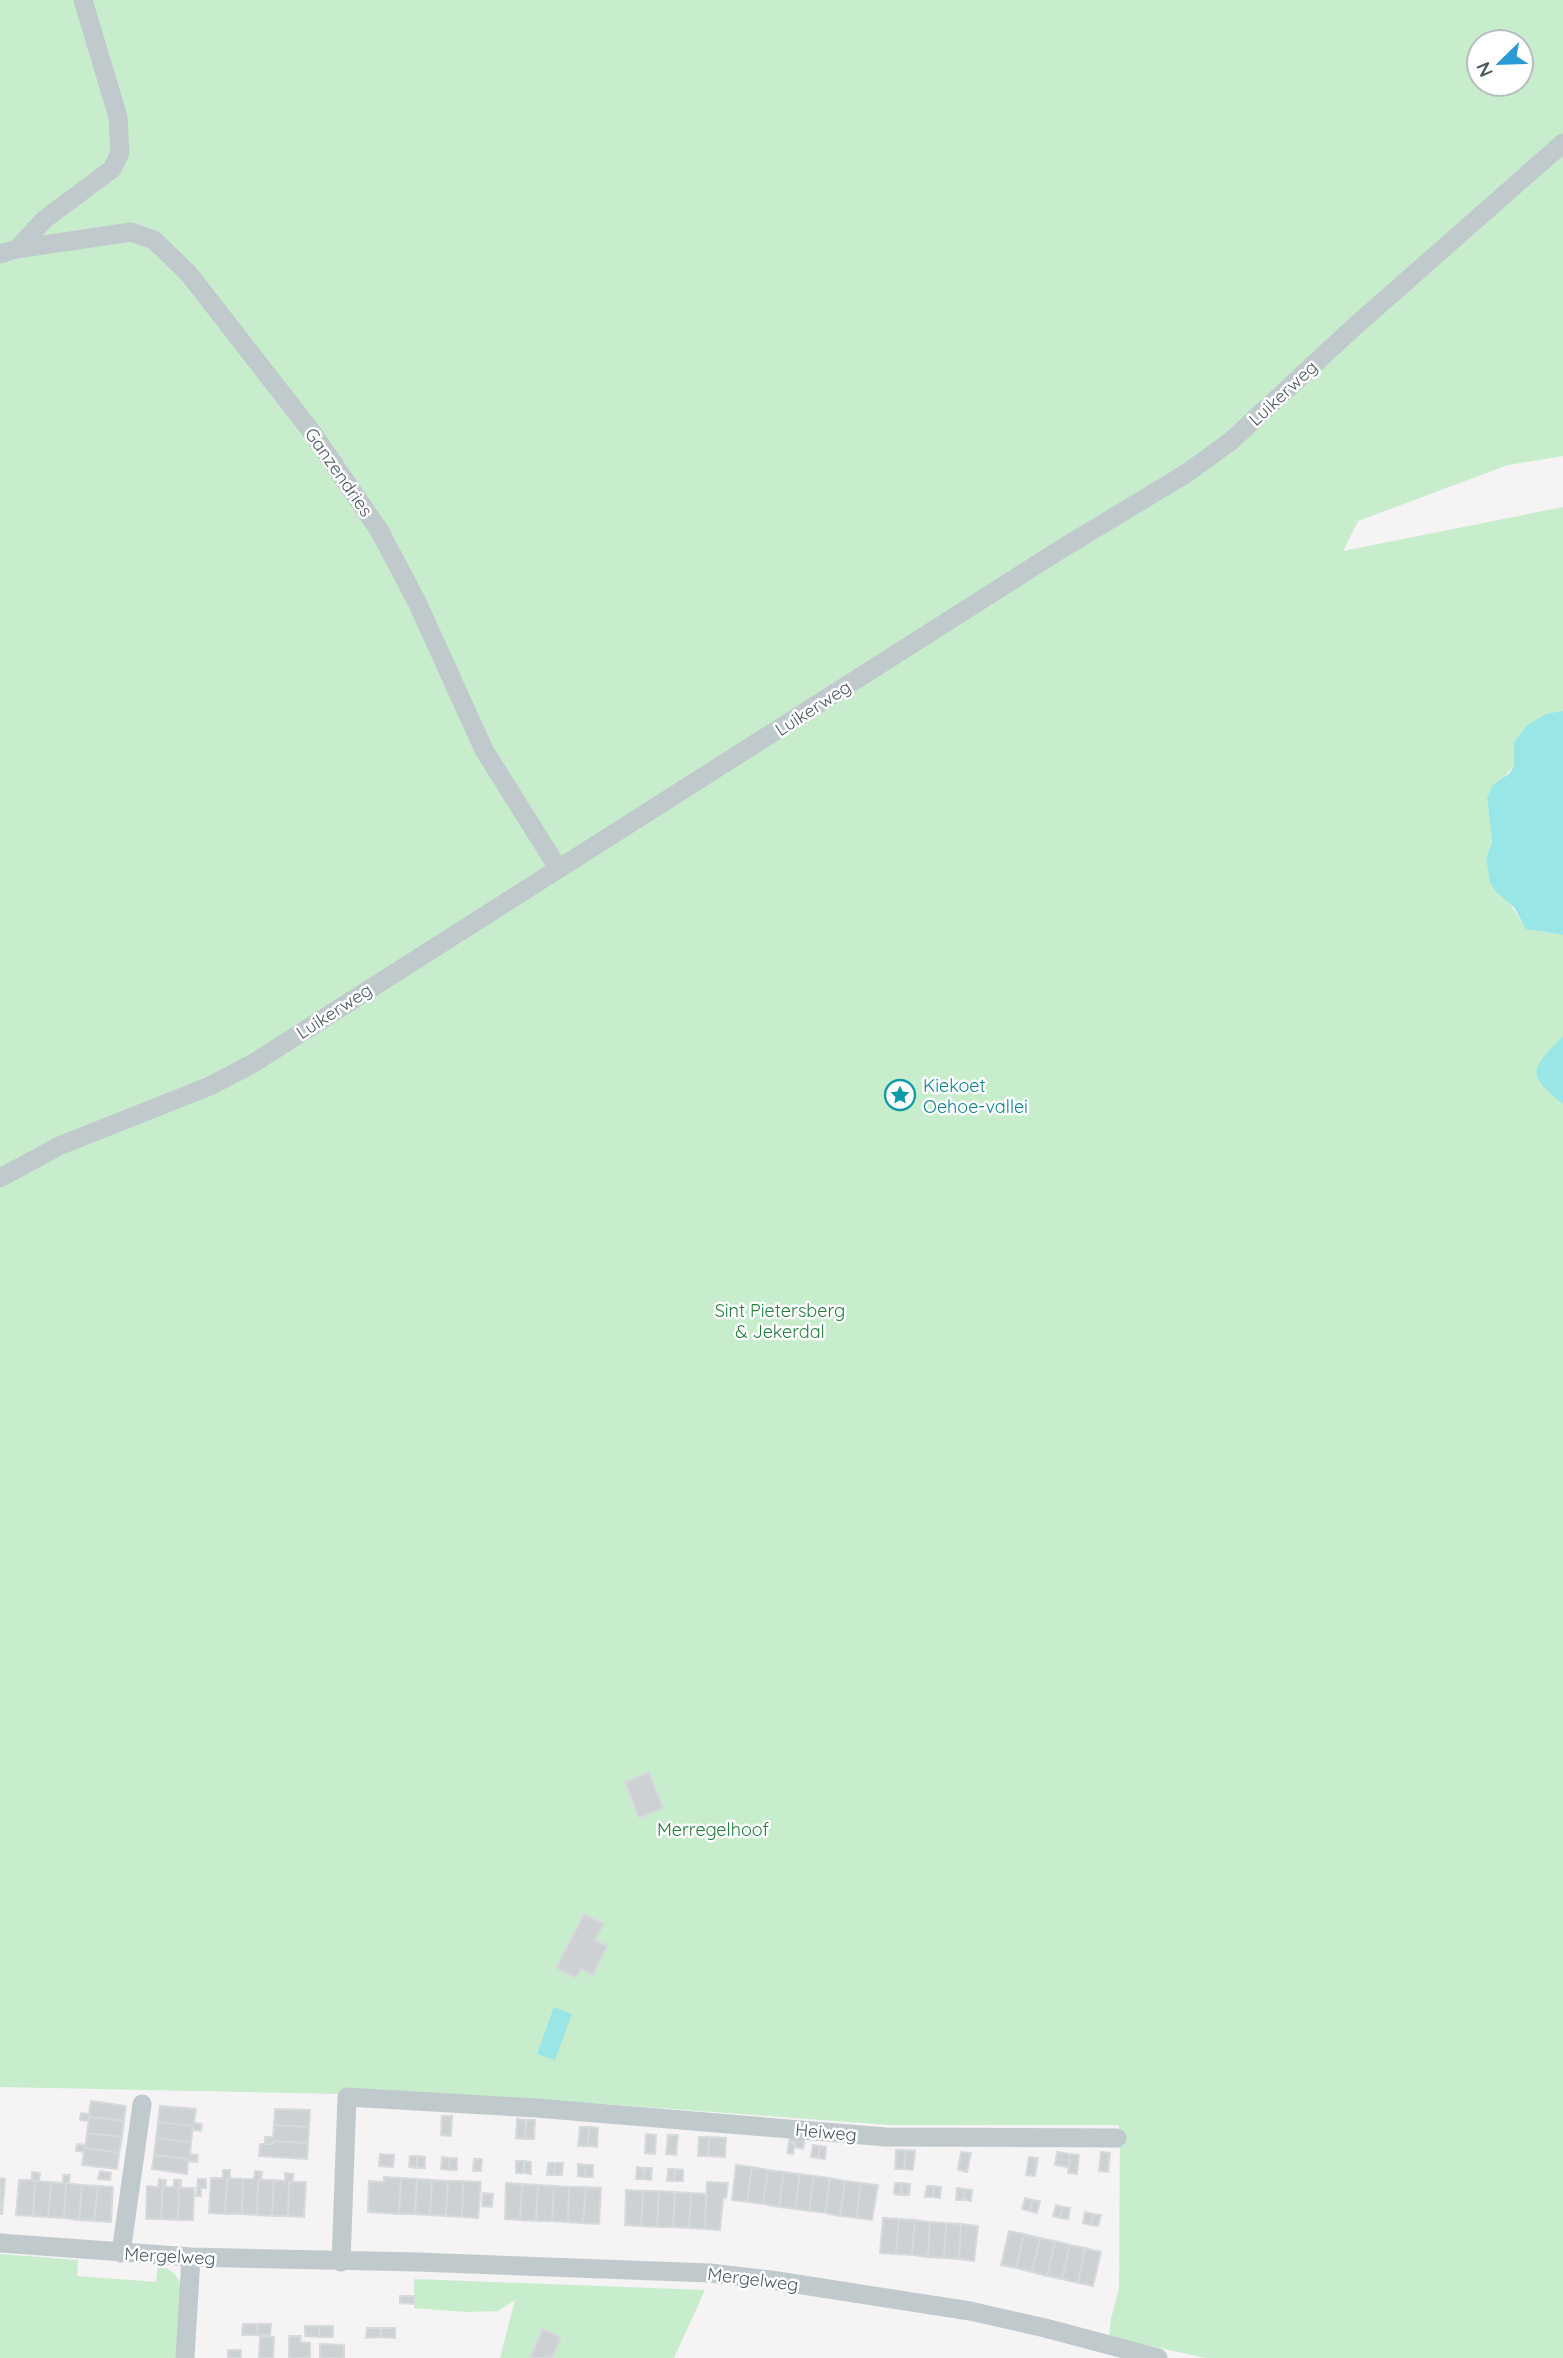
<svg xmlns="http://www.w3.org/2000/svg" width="1563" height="2358" font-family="Quicksand,sans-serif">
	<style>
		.green { fill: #c7edcd; fill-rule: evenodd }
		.water { fill: #98e6e6 }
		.building { fill: #cdd1d4; stroke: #d7dadd; stroke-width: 2 }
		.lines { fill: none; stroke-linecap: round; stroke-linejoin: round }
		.minor { stroke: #c0cacd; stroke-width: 19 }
		.labels { text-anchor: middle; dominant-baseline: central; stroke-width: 5; stroke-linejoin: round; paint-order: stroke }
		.street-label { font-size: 18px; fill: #4c5a5f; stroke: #fff }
		.culture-label { font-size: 18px; fill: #0d838f; stroke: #fff; text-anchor: start }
		.park-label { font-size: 18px; fill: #217c3b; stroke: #fff }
	</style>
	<rect width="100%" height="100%" fill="#f5f3f3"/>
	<path class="green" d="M0,0H1563V456L1508,465L1358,521L1343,551L1563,507V711L1526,726L1514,743V765L1487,798L1492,842L1486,858C1494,873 1518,924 1530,929C1533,931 1558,934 1563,935V2358H1206L1109,2337L1111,2319L1119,2288L1120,2129L1118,2125H889L591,2103L341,2094L0,2087ZM1479,42H1521V84H1479Z
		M0,2254L78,2260L77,2276L156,2282L158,2265C167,2268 174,2271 179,2281C186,2292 180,2342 180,2358H0Z
		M414,2279L705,2290L674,2358H500L515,2300L498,2311L466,2312L414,2308Z"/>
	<path class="water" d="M1563,711V935L1526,929L1514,907L1496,892L1490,882L1486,858L1492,842L1487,798L1493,785L1510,773L1514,765V743L1526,726L1546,714Z
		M1563,1036V1104C1522,1072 1534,1068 1563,1036Z
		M554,2007L572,2014L555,2060L537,2054Z"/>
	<path class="building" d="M649,1772L663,1808L639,1818L625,1782Z
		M584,1914L604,1924L595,1940L607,1946L593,1975L581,1969L576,1978L556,1968Z
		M91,2101L126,2106L124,2121L89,2117L88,2121L80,2120L81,2113L89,2114Z
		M160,2106L196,2109L194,2123L202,2124L201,2131L193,2130V2126L158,2122Z
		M275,2109L310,2110L309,2127L274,2125Z
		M442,2116H452L451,2136L441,2135Z
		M89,2117L124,2121L122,2137L87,2133Z
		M517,2119L526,2120L525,2139L516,2138Z
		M526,2120H535L534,2139H525Z
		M158,2122L193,2126L191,2142L156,2138Z
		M274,2125L309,2127L308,2143L273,2141V2144H265V2137H273Z
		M580,2127H589L588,2146H578Z
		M589,2127L598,2128L597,2147L588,2146Z
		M87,2133L122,2137L119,2153L85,2148Z
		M646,2134L656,2135L655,2154L645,2153Z
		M668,2135H678L676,2155L666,2154Z
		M790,2135L805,2137L803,2149L795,2147V2143L789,2142Z
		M699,2137H709L708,2156H698Z
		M709,2137L726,2138L725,2157L708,2156Z
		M156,2138L191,2142L190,2154L198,2155L197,2162L188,2161V2159L154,2155Z
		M273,2141L308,2143L307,2159L259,2156L260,2144H273Z
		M789,2142L795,2143L793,2154L787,2153Z
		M77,2144L85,2145V2148L119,2153L117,2169L82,2165L84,2152L76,2151Z
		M813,2145L820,2146L818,2158L811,2157Z
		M820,2146L826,2147L825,2159L818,2158Z
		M896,2150H906L904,2169H895Z
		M906,2150L915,2151L913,2170L904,2169Z
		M961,2152L971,2153L967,2172L958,2170Z
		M1057,2152L1070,2154L1068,2167L1055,2165Z
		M1101,2152L1110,2153L1108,2172L1099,2171Z
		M380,2154L394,2155L393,2167L379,2166Z
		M1070,2154L1079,2155L1077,2174L1068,2173Z
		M154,2155L188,2159L187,2174L152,2169Z
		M410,2156H417V2168L409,2167Z
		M417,2156L425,2157V2168H417Z
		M442,2157L450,2158L449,2170L441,2169Z
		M1029,2157L1038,2158L1035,2176L1026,2175Z
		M450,2158H457V2170H449Z
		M474,2159H482L481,2171H473Z
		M516,2161H524V2173H516Z
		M524,2161L531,2162V2174L524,2173Z
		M548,2163H555L554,2175H547Z
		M555,2163H563L562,2175H554Z
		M578,2164L586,2165L585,2177L578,2176Z
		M586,2165H593V2177H585Z
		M736,2165L752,2167L747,2202L732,2200Z
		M637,2167L644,2168L643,2179H636Z
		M752,2167L768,2170L763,2204L747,2202Z
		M644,2168H652L651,2180L643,2179Z
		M668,2169H675L674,2181H667Z
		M675,2169L683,2170V2181H674Z
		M223,2170H230V2178H227L225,2214L209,2213L211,2178H223Z
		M768,2170L784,2172L779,2207L763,2204Z
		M100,2171L111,2173L110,2180L98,2179Z
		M255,2171L262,2172L261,2180H258L257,2215L242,2214L243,2179H254Z
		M32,2172L40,2173L39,2181H35L33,2216L16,2215L19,2180H32Z
		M784,2172L800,2174L795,2209L779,2207Z
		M285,2173L293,2174V2182H289L288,2216H272L274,2180L285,2181Z
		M800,2174L814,2176L809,2211L795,2209Z
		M63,2175H70L69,2183H66L64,2218L48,2217L51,2182L63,2183Z
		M814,2176L830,2178L825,2213L809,2211Z
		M384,2177L401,2178L399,2214L368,2212L369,2181L384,2182Z
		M0,2178L5,2179L2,2214H0Z
		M227,2178L243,2179L242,2214H225Z
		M401,2178L417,2179L415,2214H399Z
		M830,2178L845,2181L840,2216L825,2213Z
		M159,2179L163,2180L161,2219H146L147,2186L158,2187Z
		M198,2179H206V2188H201V2196H196Z
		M417,2179L432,2180L430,2215L415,2214Z
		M163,2180H166L165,2187H174V2180H179L178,2220L161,2219Z
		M179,2180H181V2188H194L193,2220H178Z
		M258,2180H274L272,2216L257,2215Z
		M432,2180L448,2181L446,2216L430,2215Z
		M35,2181L51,2182L48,2217L33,2216Z
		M448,2181H463L462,2217L446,2216Z
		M463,2181L481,2182L478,2218L462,2217Z
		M845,2181L861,2183L856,2218L840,2216Z
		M289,2182H306L304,2217L288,2216Z
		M707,2182L728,2183L726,2198H723L720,2230L705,2229Z
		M66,2183L82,2185L79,2220L64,2218Z
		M506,2183L522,2184L520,2220L505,2219Z
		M861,2183L878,2185L872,2220L856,2218Z
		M895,2183H902L901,2195L894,2194Z
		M902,2183L910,2184L909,2195H901Z
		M522,2184L538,2185L536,2221L520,2220Z
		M82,2185L98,2186L94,2221L79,2220Z
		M538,2185L554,2186L552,2221H536Z
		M98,2186L113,2187L111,2222L94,2221Z
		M554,2186L569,2187L568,2222L552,2221Z
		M927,2186H934L933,2197H925Z
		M934,2186L941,2187L940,2198L933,2197Z
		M569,2187H586L583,2223L568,2222Z
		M586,2187L601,2188L599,2224L583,2223Z
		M957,2188L965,2189L964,2200H956Z
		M965,2189L972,2190L971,2201L964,2200Z
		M626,2190L643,2191L641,2226L625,2225Z
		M643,2191H659L657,2227L641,2226Z
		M659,2191L675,2192L673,2227H657Z
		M675,2192L691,2193L689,2228L673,2227Z
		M483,2193L493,2194L492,2207L482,2206Z
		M691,2193L706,2194L705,2229L689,2228Z
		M1025,2198L1032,2200L1030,2211L1022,2209Z
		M1032,2200L1040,2201L1037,2213L1030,2211Z
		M1056,2205L1063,2207L1060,2218L1053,2216Z
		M1063,2207L1070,2208L1068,2219L1060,2218Z
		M1085,2212L1093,2214L1091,2225L1083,2223Z
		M1093,2214L1101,2215L1098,2226L1091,2225Z
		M883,2218L899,2219L896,2254L880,2253Z
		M899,2219L915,2220L912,2255L896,2254Z
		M915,2220L930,2222L928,2257L912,2255Z
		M930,2222L946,2223L944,2258L928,2257Z
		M946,2223L961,2224L959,2259L944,2258Z
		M961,2224L978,2226L974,2261L959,2259Z
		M1009,2231L1024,2234L1016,2268L1001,2265Z
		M1024,2234L1040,2238L1032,2272L1016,2268Z
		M1040,2238L1055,2241L1047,2276L1032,2272Z
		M1055,2241L1070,2245L1062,2279L1047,2276Z
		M1070,2245L1085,2248L1078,2283L1062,2279Z
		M1085,2248L1101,2252L1093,2286L1078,2283Z
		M400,2296H415L414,2304L400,2303Z
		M243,2324H257V2335H242Z
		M257,2324H271L270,2335H257Z
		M305,2326H319V2337L305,2336Z
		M319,2326H333V2337H319Z
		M367,2328H381V2337L366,2338Z
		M381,2328H395V2338L381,2337Z
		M542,2329L561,2337L552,2358H530Z
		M289,2336H301L300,2342L310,2343V2358H289Z
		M260,2337H274L273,2358H259Z
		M320,2344L344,2345V2358H320Z
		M228,2350H241V2358H228Z"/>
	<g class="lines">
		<path class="minor" d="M17,249L45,219L112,169L120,153L118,117L83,0
			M0,254L17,249L131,232L154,240L189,274L311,431L379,530L417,602L484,750L558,868
			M0,1178L59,1146L210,1086L252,1064L1058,551L1187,473L1231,441L1353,328L1563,143
			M0,2243L191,2257L418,2262L710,2273L771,2280L970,2311L1045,2328L1158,2358
			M121,2253L142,2104
			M341,2262L347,2097L536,2108L886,2137L1117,2138
			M185,2358L191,2257"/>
	</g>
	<defs>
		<g id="sight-ring" transform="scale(1.575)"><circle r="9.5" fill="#fff" stroke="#0f9aa8" stroke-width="1.5"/><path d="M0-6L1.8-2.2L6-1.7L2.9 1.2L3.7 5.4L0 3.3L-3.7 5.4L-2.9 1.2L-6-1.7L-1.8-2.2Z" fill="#0f9aa8"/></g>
	</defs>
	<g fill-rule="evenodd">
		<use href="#sight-ring" x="900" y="1095"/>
	</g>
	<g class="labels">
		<g class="street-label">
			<text transform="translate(1283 393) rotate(-43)">Luikerweg</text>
			<text transform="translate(339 472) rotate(55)">Ganzendries</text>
			<text transform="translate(813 708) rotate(-33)">Luikerweg</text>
			<text transform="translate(334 1011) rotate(-33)">Luikerweg</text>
			<text transform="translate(826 2132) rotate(5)">Heiweg</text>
			<text transform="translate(170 2256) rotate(3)">Mergelweg</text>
			<text transform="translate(753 2279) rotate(7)">Mergelweg</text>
		</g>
		<g class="culture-label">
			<text x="923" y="1085">Kiekoet<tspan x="923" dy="21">Oehoe-vallei</tspan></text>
		</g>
		<g class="park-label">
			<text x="780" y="1310">Sint Pietersberg<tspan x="780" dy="21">&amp; Jekerdal</tspan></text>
			<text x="713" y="1829">Merregelhoof</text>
		</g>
	</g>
	<g transform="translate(1500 63) rotate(247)"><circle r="33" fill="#ffffff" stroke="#b7bdbf" stroke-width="2"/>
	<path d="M0-5L12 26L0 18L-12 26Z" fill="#2c9ad6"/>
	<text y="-10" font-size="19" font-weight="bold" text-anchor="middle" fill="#4c5a5f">N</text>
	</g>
</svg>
